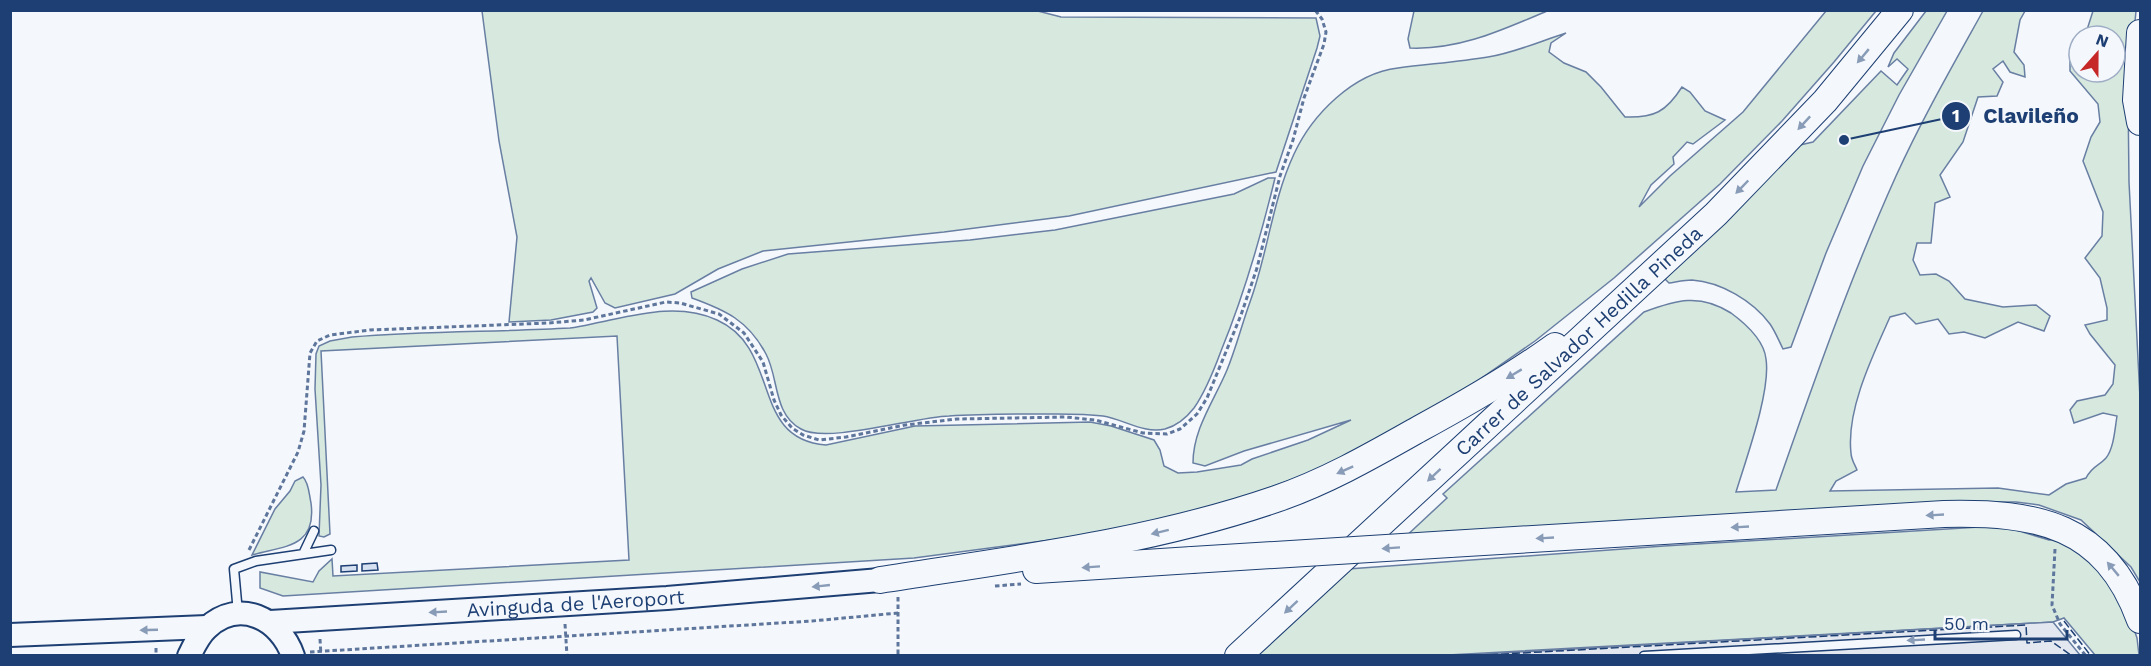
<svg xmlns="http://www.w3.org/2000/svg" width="2151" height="666" font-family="'Work Sans',sans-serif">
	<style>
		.grass { fill: #d7e8df; stroke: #687fa3; stroke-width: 1.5 }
		.parking { fill: #e3e8f0; stroke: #687fa3; stroke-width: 1.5 }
		.building { fill: #d5e0f0; stroke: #1d3f73; stroke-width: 1.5 }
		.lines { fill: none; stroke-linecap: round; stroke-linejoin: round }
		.lane-casing { stroke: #1d3f73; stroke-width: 11 }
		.secondary-casing { stroke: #1d3f73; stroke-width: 26 }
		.primary-casing { stroke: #1d3f73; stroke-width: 28 }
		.path { stroke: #5e769c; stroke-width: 3; stroke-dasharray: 4.5 3; stroke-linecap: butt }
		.lane { stroke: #f4f7fb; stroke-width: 8 }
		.secondary { stroke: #f4f7fb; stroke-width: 22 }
		.primary { stroke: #f4f7fb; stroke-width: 26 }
		.primary-bridge-casing { stroke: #1d3f73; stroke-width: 28; stroke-linecap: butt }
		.primary-bridge { stroke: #f4f7fb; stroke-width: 26 }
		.fence { stroke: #1d3f73; stroke-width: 1.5; stroke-dasharray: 8 3; stroke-linecap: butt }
		.oneway { fill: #889bb7 }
		.labels { text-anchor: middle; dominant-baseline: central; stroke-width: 4.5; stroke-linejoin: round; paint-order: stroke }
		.street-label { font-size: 20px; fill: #1d3f73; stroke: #f4f7fb }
		.leader { fill: none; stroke: #1d3f73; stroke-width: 2 }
		.callout-dot { fill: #1d3f73; stroke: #f4f7fb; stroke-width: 2 }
		.mark-label { font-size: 18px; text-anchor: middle; font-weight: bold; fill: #fff }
		.callout-label { font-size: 21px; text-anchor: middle; font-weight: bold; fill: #1d3f73; stroke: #f4f7fb; stroke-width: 4.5; stroke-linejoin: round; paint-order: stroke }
	</style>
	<rect width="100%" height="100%" fill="#f4f7fb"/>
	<path class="grass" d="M1034,10L1061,17L1316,18L1320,36L1317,48L1276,172L1069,216L944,232L763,251L718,269L675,294L615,308L605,303L591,278L589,281L597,308L593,312L551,320L509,322L517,237L499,141L482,11Z
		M1414,11V10L1547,11C1502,30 1460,50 1410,48L1408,39Z
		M1826,11H1876L1834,62L1782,121L1720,184L1614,278L1535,341L1470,386L1336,463L1247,496L1167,521L1066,538L914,558L283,596L260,588V572L313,582L319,571L332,559L333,576L629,560L617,336L321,351L330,534L324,537L319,536L321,485L315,389L316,354L319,346L330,341L352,337C425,331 498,332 570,328C581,327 591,324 601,322C639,314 680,303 717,320C782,349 749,439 826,445L915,426L1090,422L1111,426L1154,440L1160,450L1164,466L1178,473L1197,472L1241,465L1252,459L1308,440L1351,420L1244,451L1205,466L1193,463C1193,429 1214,401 1227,370C1236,348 1242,324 1250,302C1268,253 1272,201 1294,154C1312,115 1353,73 1398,68C1428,64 1458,62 1488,57C1514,53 1541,41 1566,33L1551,43L1549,52L1564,63L1586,72L1601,87L1625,117C1654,118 1666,112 1682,87L1690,92L1705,111L1725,120L1693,144L1687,142L1673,157L1674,164L1651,185L1639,207L1670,176L1743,112Z
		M1926,11H1947L1899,95L1863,166L1826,253L1791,347L1783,349C1779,341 1775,331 1770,324C1753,301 1721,282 1692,280C1685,280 1676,282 1669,283L1665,279L1800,145L1813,142L1881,71L1897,85L1908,69L1897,59L1888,67L1894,53Z
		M1983,11H2025L2020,20L2014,52L2024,65L2025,77L2010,72L2003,61L1993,69L2003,82L1997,96L1978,97L1963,142L1940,175L1950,197L1935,203L1931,243H1917L1913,260L1920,275L1936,274L1949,281L1965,299L2003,307L2036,305L2050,316L2044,331L2018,322L1985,338L1964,332L1949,334L1938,319L1916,324L1905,313L1890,317C1873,355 1846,410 1851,453C1851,459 1855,465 1857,470L1836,481L1830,491L1998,488L2049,495L2066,484L2086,478C2093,465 2098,467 2106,458C2114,448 2115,428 2117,416L2103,413L2074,423L2070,410L2077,401L2105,395L2113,384L2115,365L2090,334L2085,325L2107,320V308L2100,278L2085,258L2102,236L2103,212L2083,161L2091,137L2100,122L2098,104L2070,71V53L2079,47V72H2115V36H2085L2093,11H2136L2128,94L2129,182L2140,398V582L2131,567L2081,520L2039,505L2016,502H1957L1403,539L1447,498L1443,494L1644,312C1676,300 1700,293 1731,313C1746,324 1764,340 1766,359C1771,391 1746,459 1736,492L1776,490C1813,384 1850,278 1896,176C1922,119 1953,65 1983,11Z
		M1268,178H1275C1261,236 1244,295 1221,351C1214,370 1206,391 1194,408C1187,417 1176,426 1165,429C1144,434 1123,419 1103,416C1080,413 1058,414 1035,414C1006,414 978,414 949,416C914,417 827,444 801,429C773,414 779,378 766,354C748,320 725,310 692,298L691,292L742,269L788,254L970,240L1055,230L1234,194Z
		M303,477C309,483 309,494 311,503C317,548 283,546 252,555L275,509L290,491L295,481Z
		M1980,527L2009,528L2049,540L2063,538L2089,554L2124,601L2137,638L2139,655H2095L2064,618L2053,622L1448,655L1256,656L1348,569L1664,546Z"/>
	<path class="parking" d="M2053,622L2080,655L1448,656Z"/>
	<path class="building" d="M377,563L378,570L362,571V564Z
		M357,565V571L341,572V566Z"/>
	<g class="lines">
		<g class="lane-casing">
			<path id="lane" d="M304,552L314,531
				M238,613L234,569L256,561L331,550
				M1644,656L2016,635"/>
		</g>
		<g class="secondary-casing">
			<g id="secondary">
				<path id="s1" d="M270,622L667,598L880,580"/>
				<path d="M10,635L207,627"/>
				<path d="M189,656C194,646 199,635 207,628C239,598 280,618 293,656"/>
			</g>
		</g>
		<g class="primary-casing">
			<g id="primary">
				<path d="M2140,33L2136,100L2140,122"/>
				<path d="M1450,544L1944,514C2037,512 2105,524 2140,620"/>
				<path d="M1036,570L1192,560"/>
				<path d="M880,580C1013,559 1148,543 1276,499C1326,482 1373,455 1419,429C1465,404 1512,377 1555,346"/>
				<path id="s2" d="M1238,656L1716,214L1825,101L1900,10"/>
			</g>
		</g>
		<path class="path" d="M2055,549L2052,605L2060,624L2086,656
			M249,550L298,452L304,431L310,353L317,341L330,335L370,330L549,323L584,320L666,302L680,303L719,314L744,333L763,362L774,400L781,415L792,428L803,435L819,440L846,437L905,425L957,419L1066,417L1095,420L1143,433L1167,434L1180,429L1197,414L1207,398L1241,315L1257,268L1280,176L1293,140L1304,98L1324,44L1326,32L1322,19L1315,10
			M995,586L1021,584
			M898,597V656
			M565,624L567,656
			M320,639L321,656
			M156,648V656
			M310,652L812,621L898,613"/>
		<use href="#lane" class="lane"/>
		<use href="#secondary" class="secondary"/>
		<use href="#primary" class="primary"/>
		<g class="primary-bridge-casing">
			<path id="primary-bridge" d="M1192,560L1450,544"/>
		</g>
		<use href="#primary-bridge" class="primary-bridge"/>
		<path class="fence" d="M2064,621L2091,656
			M1468,656L2026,625L2027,643L2051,641L2072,656"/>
	</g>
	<defs><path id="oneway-solid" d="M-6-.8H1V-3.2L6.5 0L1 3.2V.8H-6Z" transform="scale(1.5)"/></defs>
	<g class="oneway">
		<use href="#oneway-solid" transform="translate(1863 56) rotate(130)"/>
		<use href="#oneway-solid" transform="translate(1804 123) rotate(133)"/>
		<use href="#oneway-solid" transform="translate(1742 187) rotate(134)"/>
		<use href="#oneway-solid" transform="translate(1514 374) rotate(149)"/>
		<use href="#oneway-solid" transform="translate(1345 470) rotate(156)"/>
		<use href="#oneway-solid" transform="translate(1434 475) rotate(137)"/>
		<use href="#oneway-solid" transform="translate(1935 515) rotate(177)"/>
		<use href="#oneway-solid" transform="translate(1740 527) rotate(177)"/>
		<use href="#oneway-solid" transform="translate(1160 532) rotate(166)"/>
		<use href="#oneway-solid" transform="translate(1545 538) rotate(177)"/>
		<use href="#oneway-solid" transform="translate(1391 548) rotate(176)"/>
		<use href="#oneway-solid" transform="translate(1091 567) rotate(176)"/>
		<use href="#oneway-solid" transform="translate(2113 569) rotate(-130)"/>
		<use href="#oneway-solid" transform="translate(821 586) rotate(174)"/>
		<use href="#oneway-solid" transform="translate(1291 607) rotate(137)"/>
		<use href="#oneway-solid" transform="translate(438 612) rotate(177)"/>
		<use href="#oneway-solid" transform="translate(149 630) rotate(178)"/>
		<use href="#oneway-solid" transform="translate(1916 640) rotate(177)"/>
	</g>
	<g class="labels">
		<g class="street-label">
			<text stroke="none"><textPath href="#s2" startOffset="464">Carrer de Salvador Hedilla Pineda</textPath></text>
			<text stroke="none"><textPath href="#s1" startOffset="306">Avinguda de l'Aeroport</textPath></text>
		</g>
	</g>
	<path class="leader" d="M1844 140L1956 116"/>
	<g class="callout-dot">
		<circle cx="1844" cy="140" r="6"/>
		<circle cx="1956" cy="116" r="15"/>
	</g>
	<g class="mark-label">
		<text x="1956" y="122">1</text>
	</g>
	<g class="callout-label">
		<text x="2031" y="123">Clavileño</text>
	</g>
	<rect width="2151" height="666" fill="none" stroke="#1d3f73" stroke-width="24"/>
	<g transform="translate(2097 54) rotate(21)"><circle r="28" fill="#f4f7fb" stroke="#9eadc5" stroke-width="1.5"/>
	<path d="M0-4.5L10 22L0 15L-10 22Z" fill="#c62828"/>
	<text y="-9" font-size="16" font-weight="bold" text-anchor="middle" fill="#1d3f73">N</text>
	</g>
	<path d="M1935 630v9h132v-9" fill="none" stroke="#1d3f73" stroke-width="3"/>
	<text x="1944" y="630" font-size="18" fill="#1d3f73" stroke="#f4f7fb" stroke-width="4.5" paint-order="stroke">50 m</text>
</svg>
